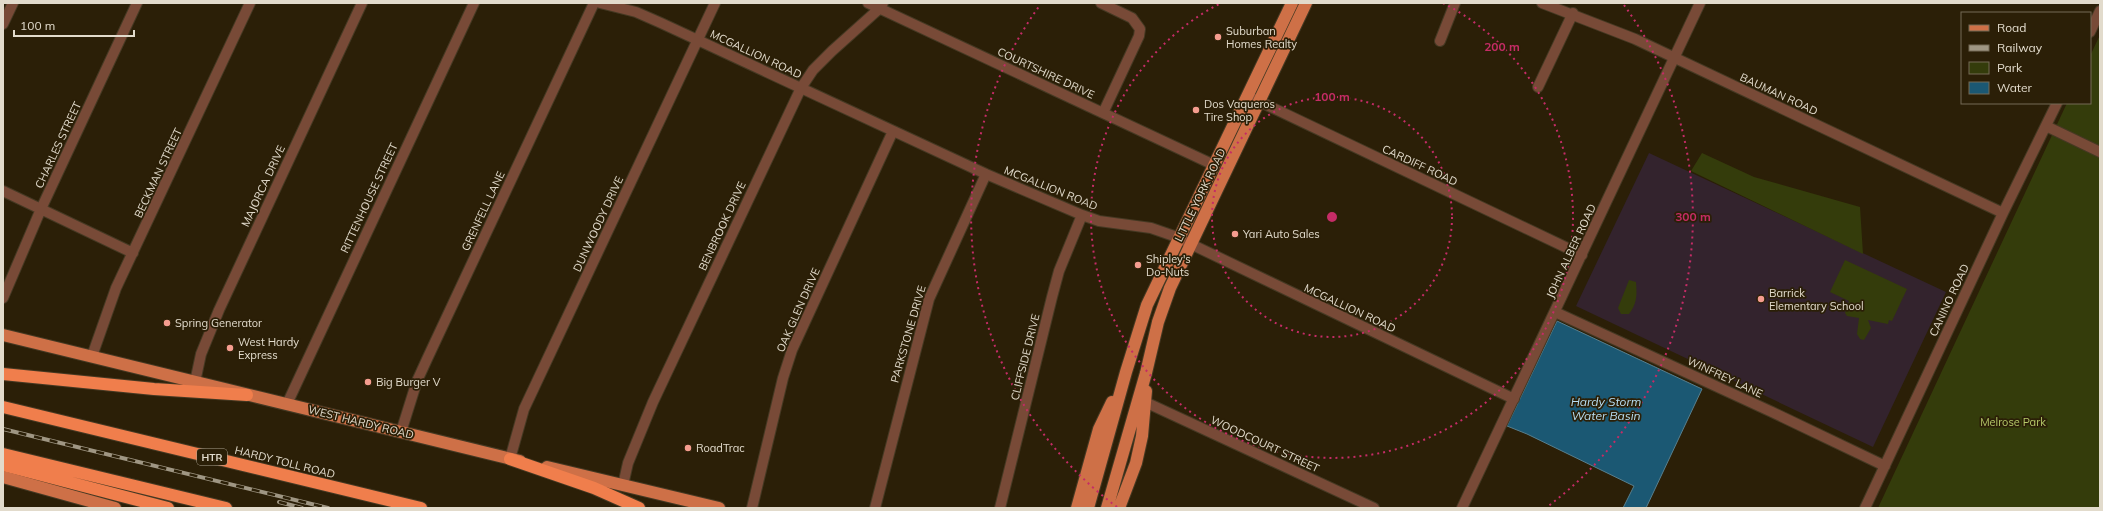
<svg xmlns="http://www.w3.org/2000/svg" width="2103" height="511" font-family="Mulish,sans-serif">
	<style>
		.education { fill: #33232d }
		.green { fill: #343c0b }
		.water { fill: #1b5873; stroke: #577f8e }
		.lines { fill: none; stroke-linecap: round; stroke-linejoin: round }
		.minor-casing { stroke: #453923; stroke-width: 12 }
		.major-casing { stroke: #453923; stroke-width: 14 }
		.highway-casing { stroke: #453923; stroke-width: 14 }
		.minor { stroke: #784a37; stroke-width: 10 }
		.major { stroke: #ce7047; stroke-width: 12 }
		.highway { stroke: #f07e4c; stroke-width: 12 }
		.rail-casing { stroke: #9f9683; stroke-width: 4 }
		.rail { stroke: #2b1f07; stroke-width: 2.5; stroke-dasharray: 8; stroke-linecap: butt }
		.ring { fill: none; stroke: #c52c66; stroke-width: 2; stroke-dasharray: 2 4 }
		.poi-dot { fill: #f59d8f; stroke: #2b1f07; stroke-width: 1.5 }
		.labels { text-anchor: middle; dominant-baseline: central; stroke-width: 3.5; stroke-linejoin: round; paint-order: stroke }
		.shield { fill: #2b1f07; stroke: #aba391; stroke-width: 1 }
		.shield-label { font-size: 10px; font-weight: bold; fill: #e2dbcc }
		.poi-label { font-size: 11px; fill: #e2dbcc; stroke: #2b1f07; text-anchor: start }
		.street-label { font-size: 11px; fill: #e2dbcc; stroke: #2b1f07 }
		.park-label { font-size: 11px; fill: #b7ca6a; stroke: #2b1f07 }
		.water-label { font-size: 12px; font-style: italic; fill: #b7def3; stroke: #2b1f07 }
		.centre { fill: #c52c66; stroke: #2b1f07; stroke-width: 2 }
		.ring-label { font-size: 12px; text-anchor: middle; font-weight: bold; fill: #c52c66; stroke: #2b1f07; stroke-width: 3.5; stroke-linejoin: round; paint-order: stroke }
	</style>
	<rect width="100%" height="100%" fill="#2b1f07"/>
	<path class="education" d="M1649,153L1946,292L1873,447L1576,306Z"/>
	<path class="green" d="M2100,35V505L2099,508H1878L2067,103H2090V56Z
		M1702,153L1754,177L1860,207L1863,254L1691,171Z
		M1845,260L1907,289L1892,321L1889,320L1888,324L1868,320L1871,328L1864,340L1860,339L1857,334L1859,318L1847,316L1845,313L1849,301L1830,292Z
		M1629,280L1636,282C1637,295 1637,304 1629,314H1621L1618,308Z"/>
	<path class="water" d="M1557,321L1702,389L1646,508H1623L1634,486L1527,434L1507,426Z"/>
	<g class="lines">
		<g class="minor-casing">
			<path id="minor" d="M600,3L636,12L661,23L986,174L1082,215L1099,221L1151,228L1174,236L1514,399
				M868,3L1214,165
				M1101,3L1132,18L1140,29L1139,36L1103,113
				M1542,3L1635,39L2003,213
				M3,24L13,3
				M2090,32L2100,11
				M1440,41L1455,3
				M1538,87L1573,13
				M1252,98L1582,255
				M2046,126L2100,152
				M3,191L133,253
				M3,298L41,209L137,3
				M1555,312L1772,412L1885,466
				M92,356L116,288L250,3
				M195,382L201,354L219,310L362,3
				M1145,402L1374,508
				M287,404L474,3
				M401,432L417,381L428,357L594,3
				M510,459L524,409L715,3
				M623,485L628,463L653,402L801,88L813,70L832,51L880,8L883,3
				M752,508L783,378L792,350L893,131
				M875,508L929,299L986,174
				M1000,508L1052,297L1059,271L1082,215
				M1462,508L1700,3
				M1865,508L2003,213L2057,103"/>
		</g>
		<g class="major-casing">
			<path id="major" d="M3,335L520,461
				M547,467L719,508
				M3,477L115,508
				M1077,508L1099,429L1112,402
				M1088,508L1126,372L1147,305L1292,3
				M1107,508L1146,373L1158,322L1170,288L1306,3
				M1119,508L1136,463L1142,436L1146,391"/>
		</g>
		<g class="highway-casing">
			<path id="highway" d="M3,374L154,389L247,395
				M3,407L421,508
				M3,454L226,508
				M510,459L594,488L639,508
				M3,465L168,508"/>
		</g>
		<use href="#minor" class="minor"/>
		<use href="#major" class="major"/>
		<use href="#highway" class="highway"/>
		<g class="rail-casing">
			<path id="rail" d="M3,429L328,508
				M279,502L302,508"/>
		</g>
		<use href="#rail" class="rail"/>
	</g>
	<g class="ring">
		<circle cx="1332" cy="217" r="120"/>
		<path d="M1443 3A241 241 0 1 1 1221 3"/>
		<path d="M1117 507A361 361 0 0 1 1040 5M1624 5A361 361 0 0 1 1547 507"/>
	</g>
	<g class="poi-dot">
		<circle cx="1218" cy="37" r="4"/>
		<circle cx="1196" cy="110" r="4"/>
		<circle cx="1235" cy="234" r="4"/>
		<circle cx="1138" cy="265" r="4"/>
		<circle cx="1761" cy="299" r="4"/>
		<circle cx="167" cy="323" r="4"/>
		<circle cx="230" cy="348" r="4"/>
		<circle cx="368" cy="382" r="4"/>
		<circle cx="688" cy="448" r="4"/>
	</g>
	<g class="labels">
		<rect class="shield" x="197" y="449" width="30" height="16" rx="3"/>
		<g class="shield-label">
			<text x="212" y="457">HTR</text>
		</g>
		<g class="poi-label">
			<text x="1226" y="31">Suburban<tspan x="1226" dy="13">Homes Realty</tspan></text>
			<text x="1204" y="104">Dos Vaqueros<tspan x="1204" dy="13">Tire Shop</tspan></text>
			<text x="1243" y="234">Yari Auto Sales</text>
			<text x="1146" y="259">Shipley's<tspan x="1146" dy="13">Do-Nuts</tspan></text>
			<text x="1769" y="293">Barrick<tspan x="1769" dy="13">Elementary School</tspan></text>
			<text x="175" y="323">Spring Generator</text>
			<text x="238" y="342">West Hardy<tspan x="238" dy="13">Express</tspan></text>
			<text x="376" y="382">Big Burger V</text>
			<text x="696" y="448">RoadTrac</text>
		</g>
		<g class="street-label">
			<text transform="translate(756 54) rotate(25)">MCGALLION ROAD</text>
			<text transform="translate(1046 73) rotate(25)">COURTSHIRE DRIVE</text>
			<text transform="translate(1779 94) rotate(25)">BAUMAN ROAD</text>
			<text transform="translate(58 145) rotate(-65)">CHARLES STREET</text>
			<text transform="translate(1420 165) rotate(25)">CARDIFF ROAD</text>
			<text transform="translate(158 173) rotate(-65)">BECKMAN STREET</text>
			<text transform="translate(263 186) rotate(-65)">MAJORCA DRIVE</text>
			<text transform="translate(1051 188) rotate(22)">MCGALLION ROAD</text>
			<text transform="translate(1200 195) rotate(-64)">LITTLE YORK ROAD</text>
			<text transform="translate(369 198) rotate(-65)">RITTENHOUSE STREET</text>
			<text transform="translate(483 211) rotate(-65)">GRENFELL LANE</text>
			<text transform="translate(598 224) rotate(-65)">DUNWOODY DRIVE</text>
			<text transform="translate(722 226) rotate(-65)">BENBROOK DRIVE</text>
			<text transform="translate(1571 251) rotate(-65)">JOHN ALBER ROAD</text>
			<text transform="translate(1949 300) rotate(-65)">CANINO ROAD</text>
			<text transform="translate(1350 308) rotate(25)">MCGALLION ROAD</text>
			<text transform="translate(798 310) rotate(-66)">OAK GLEN DRIVE</text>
			<text transform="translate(908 334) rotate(-74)">PARKSTONE DRIVE</text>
			<text transform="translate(1025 357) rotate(-76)">CLIFFSIDE DRIVE</text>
			<text transform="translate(1725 377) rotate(25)">WINFREY LANE</text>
			<text transform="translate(361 422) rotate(14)">WEST HARDY ROAD</text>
			<text transform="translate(1265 444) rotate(25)">WOODCOURT STREET</text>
			<text transform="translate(285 462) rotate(14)">HARDY TOLL ROAD</text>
		</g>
		<g class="park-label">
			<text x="2013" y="422">Melrose Park</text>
		</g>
		<g class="water-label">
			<text x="1606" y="401">Hardy Storm<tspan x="1606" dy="14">Water Basin</tspan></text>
		</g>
	</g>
	<circle cx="1332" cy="217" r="6" class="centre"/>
	<g class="ring-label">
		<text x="1502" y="51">200 m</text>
		<text x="1332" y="101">100 m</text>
		<text x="1693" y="221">300 m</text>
	</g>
	<rect width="2103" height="511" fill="none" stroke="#e2dbcc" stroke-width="8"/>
	<rect x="1961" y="12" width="130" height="92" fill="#2b1f07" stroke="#746a56"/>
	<rect x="1969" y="25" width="20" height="6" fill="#ce7047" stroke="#746a56"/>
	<text x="1997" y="32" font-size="12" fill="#e2dbcc">Road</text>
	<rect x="1969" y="45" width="20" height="6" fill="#9f9683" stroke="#746a56"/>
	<text x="1997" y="52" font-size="12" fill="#e2dbcc">Railway</text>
	<rect x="1969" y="62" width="20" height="12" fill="#343c0b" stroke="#746a56"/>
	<text x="1997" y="72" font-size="12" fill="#e2dbcc">Park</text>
	<rect x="1969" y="82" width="20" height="12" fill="#1b5873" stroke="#746a56"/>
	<text x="1997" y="92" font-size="12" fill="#e2dbcc">Water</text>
	<path d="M14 30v6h120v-6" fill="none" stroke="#e2dbcc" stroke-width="2"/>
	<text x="20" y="30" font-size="12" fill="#e2dbcc" stroke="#2b1f07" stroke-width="3" paint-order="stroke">100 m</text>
</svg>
